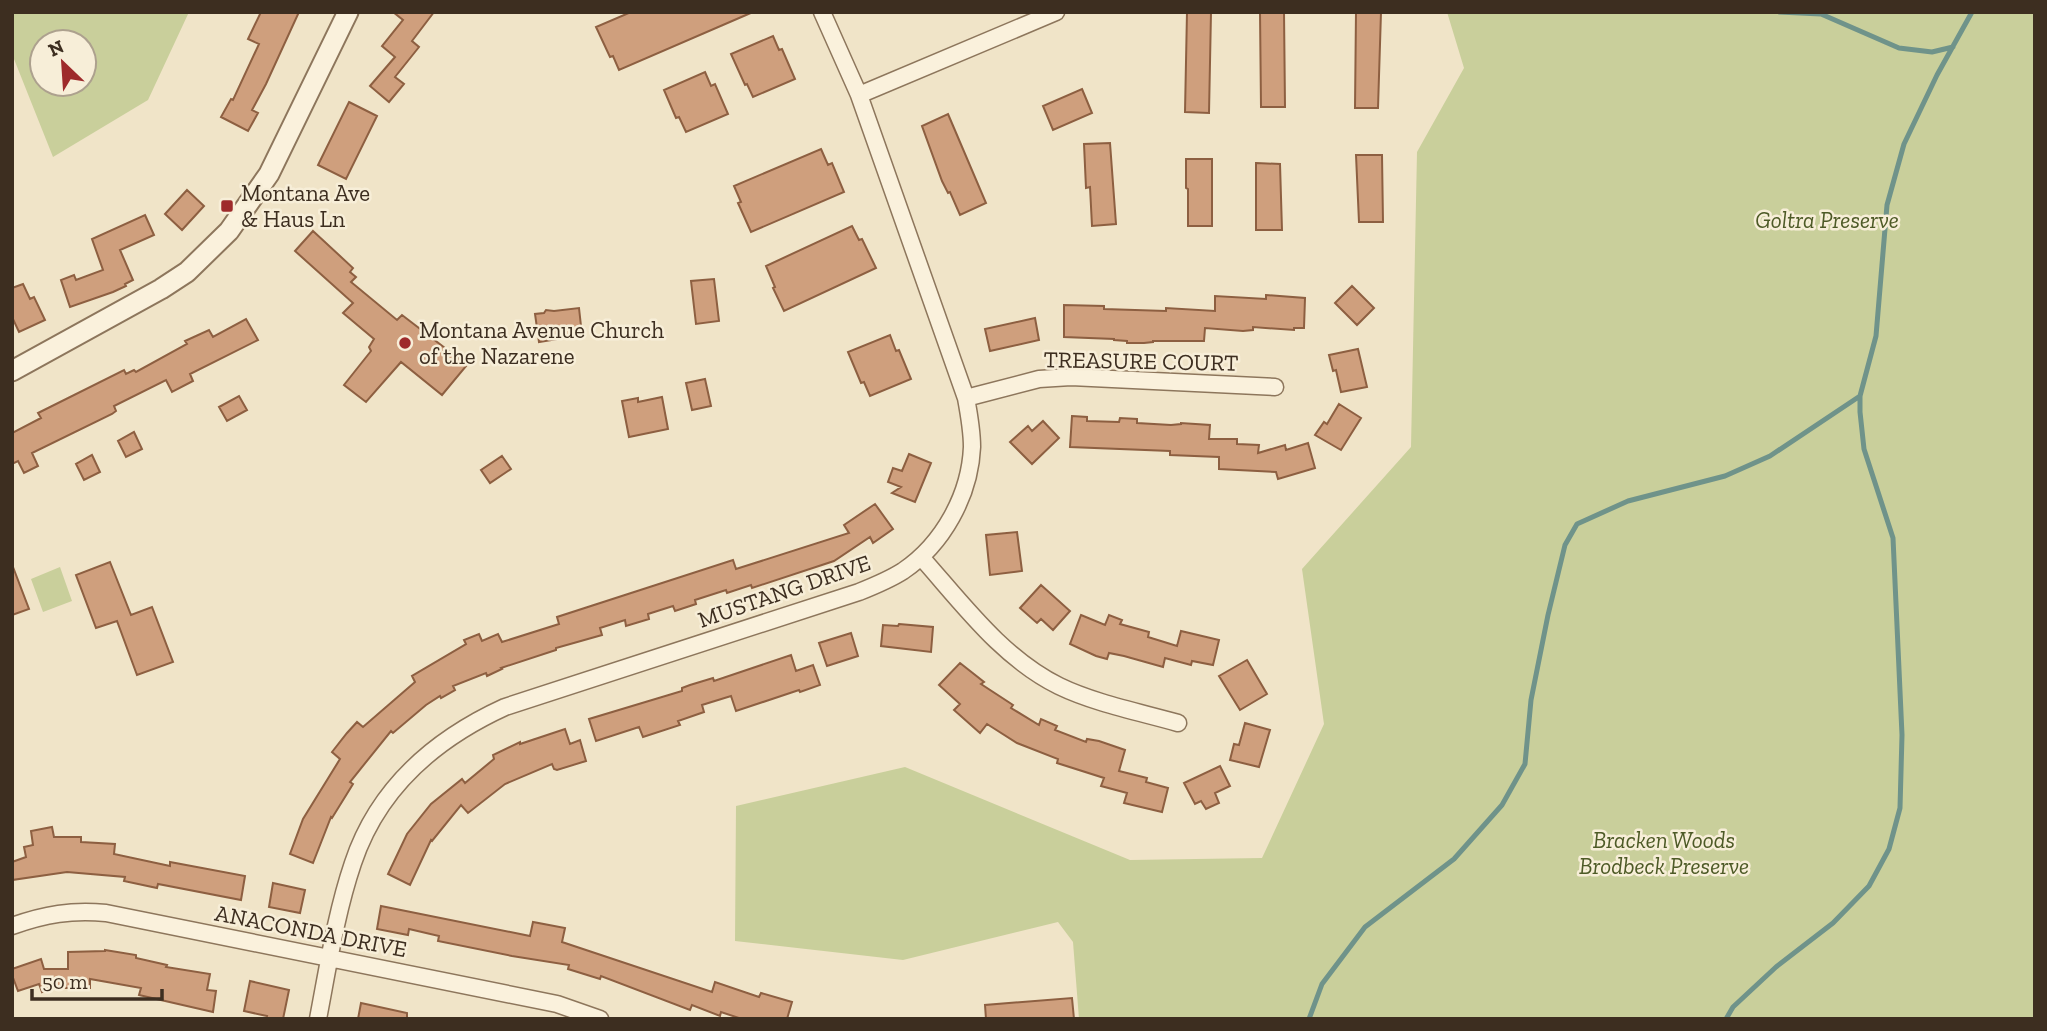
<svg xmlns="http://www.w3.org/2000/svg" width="2047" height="1031" font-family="'Zilla Slab',serif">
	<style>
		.green { fill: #c9cf9b; fill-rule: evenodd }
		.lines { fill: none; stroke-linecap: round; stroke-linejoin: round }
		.stream { stroke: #6f938a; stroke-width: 5 }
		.building { fill: #cf9f7d; stroke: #8d5f41; stroke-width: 2 }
		.minor-casing { stroke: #8d765c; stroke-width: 19 }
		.tertiary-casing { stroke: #8d765c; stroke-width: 23 }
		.minor { stroke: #faf1dc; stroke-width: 16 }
		.tertiary { stroke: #faf1dc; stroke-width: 19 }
		.poi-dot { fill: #9e2a2b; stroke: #f7eed8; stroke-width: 2.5 }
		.labels { text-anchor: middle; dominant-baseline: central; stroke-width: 5; stroke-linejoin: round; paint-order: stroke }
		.poi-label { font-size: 23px; fill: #3d2e20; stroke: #f7eed8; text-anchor: start }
		.park-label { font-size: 23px; font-style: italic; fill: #4d5a26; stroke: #f7eed8 }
		.street-label { font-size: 23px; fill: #3d2e20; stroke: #f7eed8 }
	</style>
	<rect width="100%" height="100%" fill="#f0e4c8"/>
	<path class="green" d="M12,12H189L148,100L53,157L12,54ZM42,42H84V84H42Z
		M1447,12H2035V1019H1079L1073,942L1058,922L903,960L735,941L736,806L905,767L1130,860L1262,858L1324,724L1302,569L1411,447L1417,152L1464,68Z
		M60,567L72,601L43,612L31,579Z"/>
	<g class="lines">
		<path class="stream" d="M1779,12L1821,14L1899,48L1932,52L1953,47
			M1309,1019L1322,984L1365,927L1454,859L1502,805L1525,764L1531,700L1548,615L1565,545L1577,524L1628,501L1725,476L1770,456L1860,396
			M1726,1019L1733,1007L1776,967L1833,923L1869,886L1889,849L1900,808L1902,735L1893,538L1864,449L1860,412V396L1876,336L1887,205L1904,144L1937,75L1972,12"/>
	</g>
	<path class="building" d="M261,12H299L266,84L252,110L258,113L248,131L221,117L231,99L233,100L259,44L248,39Z
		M393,12H434L412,41L419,47L395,77L404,84L389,102L370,86L395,57L382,46L403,20Z
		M631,12H753L619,70L613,56L610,57L596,27Z
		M1187,12H1211L1209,113L1185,112Z
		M1260,12H1284L1285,107H1261Z
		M1356,12H1381L1378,108H1355Z
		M773,36L779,50L782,49L795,79L753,97L747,84L745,85L731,54Z
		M705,72L711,86L715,84L728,114L686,132L679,117L676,118L664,90Z
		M1082,89L1092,113L1053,130L1043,106Z
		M349,102L377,116L346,179L318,165Z
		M948,114L986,203L960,215L950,192L948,193L942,181L922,126Z
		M1110,143L1116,224L1092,226L1090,187L1086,188L1084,144Z
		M821,149L828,165L832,163L844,192L751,232L738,203L741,202L734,186Z
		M1356,155H1382L1383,222H1359Z
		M1186,159H1212V226H1188V189L1186,188Z
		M1256,163L1280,164L1282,230H1256Z
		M187,190L204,206L182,230L165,214Z
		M145,215L154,235L120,250L133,280L125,284L126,286L113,292L70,307L61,280L74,275L76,280L103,270L92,239Z
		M852,226L859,240L862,239L876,268L784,311L773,288L775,287L766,266Z
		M313,231L353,268L350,272L356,277L351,282L397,320L402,315L467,365L442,395L401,362L366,402L344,385L371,351L369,347L374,339L343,313L353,303L295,251Z
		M714,279L719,321L696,324L691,281Z
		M23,284L30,299L34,297L45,320L19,332L12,317V288Z
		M1352,286L1374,308L1357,325L1335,303Z
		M1266,295L1305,298L1304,328H1294V330L1253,327V330L1243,331L1205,328L1204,341H1153V342L1144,343H1127V341L1114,340V339L1064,337V305L1104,306V309L1166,311V308L1215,311V296L1266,299Z
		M579,308L582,335L539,342L535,314L544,313L546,310L554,311Z
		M1035,318L1039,340L990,351L985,329Z
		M246,319L258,340L190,374L193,381L172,392L166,380L114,406L116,411L112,414L32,453L38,466L24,473L18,461L12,464V433L41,418L38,413L124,370L126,374L134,370L136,372L187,344L185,341L209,330L213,337Z
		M890,335L896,351L899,350L911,379L870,396L864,382L861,383L848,352Z
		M1358,349L1367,387L1341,392L1336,370L1333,371L1329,355Z
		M705,379L711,406L692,410L686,383Z
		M239,396L247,410L227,421L219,407Z
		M662,397L668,429L629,437L622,401L638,398V402Z
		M1339,404L1361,418L1341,450L1315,435L1324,422L1327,424Z
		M1072,416L1087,417V421L1119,422L1120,418L1137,419V423L1171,425L1181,424V423L1210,425L1209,439H1237V444L1259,445L1258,453L1285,445L1286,450L1308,443L1315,468L1278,479L1276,472L1219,469V457L1170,455V451L1070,447Z
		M1043,421L1059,438L1032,464L1010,442L1028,426L1032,431Z
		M134,432L142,449L126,457L118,441Z
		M909,454L931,463L915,502L892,493L901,487L888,482L893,468L902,471Z
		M92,455L100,472L84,480L76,464Z
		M502,456L511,469L490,483L481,470Z
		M875,504L893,529L873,543L870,537L834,561L752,588L751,585L727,593L726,590L695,600L696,604L675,611L673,606L648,614L649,619L626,626L625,620L600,628L602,635L556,648V650L501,668L502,669L487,676L486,673L453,686L455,690L441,698L440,696L426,705L393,733L391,731L350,782L353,784L332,818L331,817L313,863L290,854L303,819L340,759L332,752L347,733L357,722L363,727L415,682L412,676L466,644L464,640L479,634L482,641L498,634L502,642L559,624L557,617L733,560L736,569L849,533L844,525Z
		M1017,532L1022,571L990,575L986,535Z
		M110,562L131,615L152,607L173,662L137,675L117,621L96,628L76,575Z
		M13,567L29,609L12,615V568Z
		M1041,585L1070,611L1053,630L1041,619L1037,623L1020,608Z
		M1081,615L1105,625L1109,615L1122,620L1120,624L1149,632L1148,637L1177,646L1181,631L1219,640L1213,665L1192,661L1191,665L1165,658L1163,667L1124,656L1109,653L1107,659L1096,656L1070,644Z
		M899,624L933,627L931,652L881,646L883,625L898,626Z
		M851,633L858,656L827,666L819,643Z
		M791,655L796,671L813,665L820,685L800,692L799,690L736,711L731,696L702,705L704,712L678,721L680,725L643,737L639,727L596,741L589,719L682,691V688L690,685L713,678L714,681Z
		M1247,660L1267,694L1240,710L1219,676Z
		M960,663L984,682L981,684L1013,705L1011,708L1039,725L1041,719L1057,726L1055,730L1086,742L1087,739L1099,741L1125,750L1119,771L1147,778L1146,782L1168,788L1162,812L1124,803L1127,793L1101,786L1104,778L1057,763L1058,759L1017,743L987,724L980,733L954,710L960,704L939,685Z
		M1245,723L1270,730L1259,767L1230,760L1234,744L1239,745Z
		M565,729L570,744L580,740L586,761L557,770L554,769L552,764L505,784L468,813L461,805L432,841L431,840L410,885L388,874L407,834L431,804L462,779L465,783L494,759L493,755L520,742V744Z
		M1220,766L1230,786L1215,793L1219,803L1206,809L1201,801L1195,804L1184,783Z
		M52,827L54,837H81V842L115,844L114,854L170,866V862L245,876L241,900L158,884L157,888L124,881L125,877L67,872L12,880V862L26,857L24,847L33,845L31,831Z
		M273,883L305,890L300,913L269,907Z
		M381,906L530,936L533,922L565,928L562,942L712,992L715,982L759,997L761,993L792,1002L787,1019H742L721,1012L720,1016L692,1005L690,1010L601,976L600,979L568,969L569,965L512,956L438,941L439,936L409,929L408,935L377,929Z
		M105,950L136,955V958L167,965L166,967L210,974L207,990L216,991L213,1012L139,995L141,988L90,979V988H50L42,992L39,984L18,991L12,975V969L41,959L44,969H68V952L105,951Z
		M250,981L289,990L283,1019H266L267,1016L244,1011Z
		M1072,998L1074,1019H986L985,1005Z
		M361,1003L407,1013V1019H358Z"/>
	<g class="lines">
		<g class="minor-casing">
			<path id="minor" d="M859,95L1056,12
				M966,398L1039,379L1071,377L1275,387
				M921,557C962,603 1002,658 1059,686C1094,703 1139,712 1178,723
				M12,926C46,914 71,910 106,913L557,1004L600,1019
				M318,1019C328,967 336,913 353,863C378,788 435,739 505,707L859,592C874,586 889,580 903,571C943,544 970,495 972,447C972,430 969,414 966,398L859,95L822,12"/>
		</g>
		<g class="tertiary-casing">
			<path id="tertiary" d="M12,371L161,289L187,272L229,231L269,174L348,12"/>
		</g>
		<use href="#minor" class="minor"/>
		<use href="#tertiary" class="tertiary"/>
	</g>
	<g class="poi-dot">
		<rect x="220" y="199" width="14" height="14" rx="3.5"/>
		<circle cx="405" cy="343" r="7"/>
	</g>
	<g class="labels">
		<g class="poi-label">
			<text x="241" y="193">Montana Ave<tspan x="241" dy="26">&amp; Haus Ln</tspan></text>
			<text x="419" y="330">Montana Avenue Church<tspan x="419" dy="26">of the Nazarene</tspan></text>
		</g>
		<g class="park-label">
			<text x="1827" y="220">Goltra Preserve</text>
			<text x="1664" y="840">Bracken Woods<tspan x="1664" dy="26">Brodbeck Preserve</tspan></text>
		</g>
		<g class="street-label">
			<text transform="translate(1141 361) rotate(1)">TREASURE COURT</text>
			<text transform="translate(784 591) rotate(-19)">MUSTANG DRIVE</text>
			<text transform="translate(311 931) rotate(11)">ANACONDA DRIVE</text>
		</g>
	</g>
	<rect width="2047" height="1031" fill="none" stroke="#3d2e20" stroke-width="28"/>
	<g transform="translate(63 63) rotate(335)"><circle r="33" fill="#f7eed8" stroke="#ada18e" stroke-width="2"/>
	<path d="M0-5L12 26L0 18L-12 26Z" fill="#9e2a2b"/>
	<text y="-10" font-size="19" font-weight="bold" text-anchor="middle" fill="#3d2e20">N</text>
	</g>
	<path d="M32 989v10h130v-10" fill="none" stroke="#3d2e20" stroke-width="3.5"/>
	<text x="42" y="989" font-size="21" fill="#3d2e20" stroke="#f7eed8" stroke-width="5" paint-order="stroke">50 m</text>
</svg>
